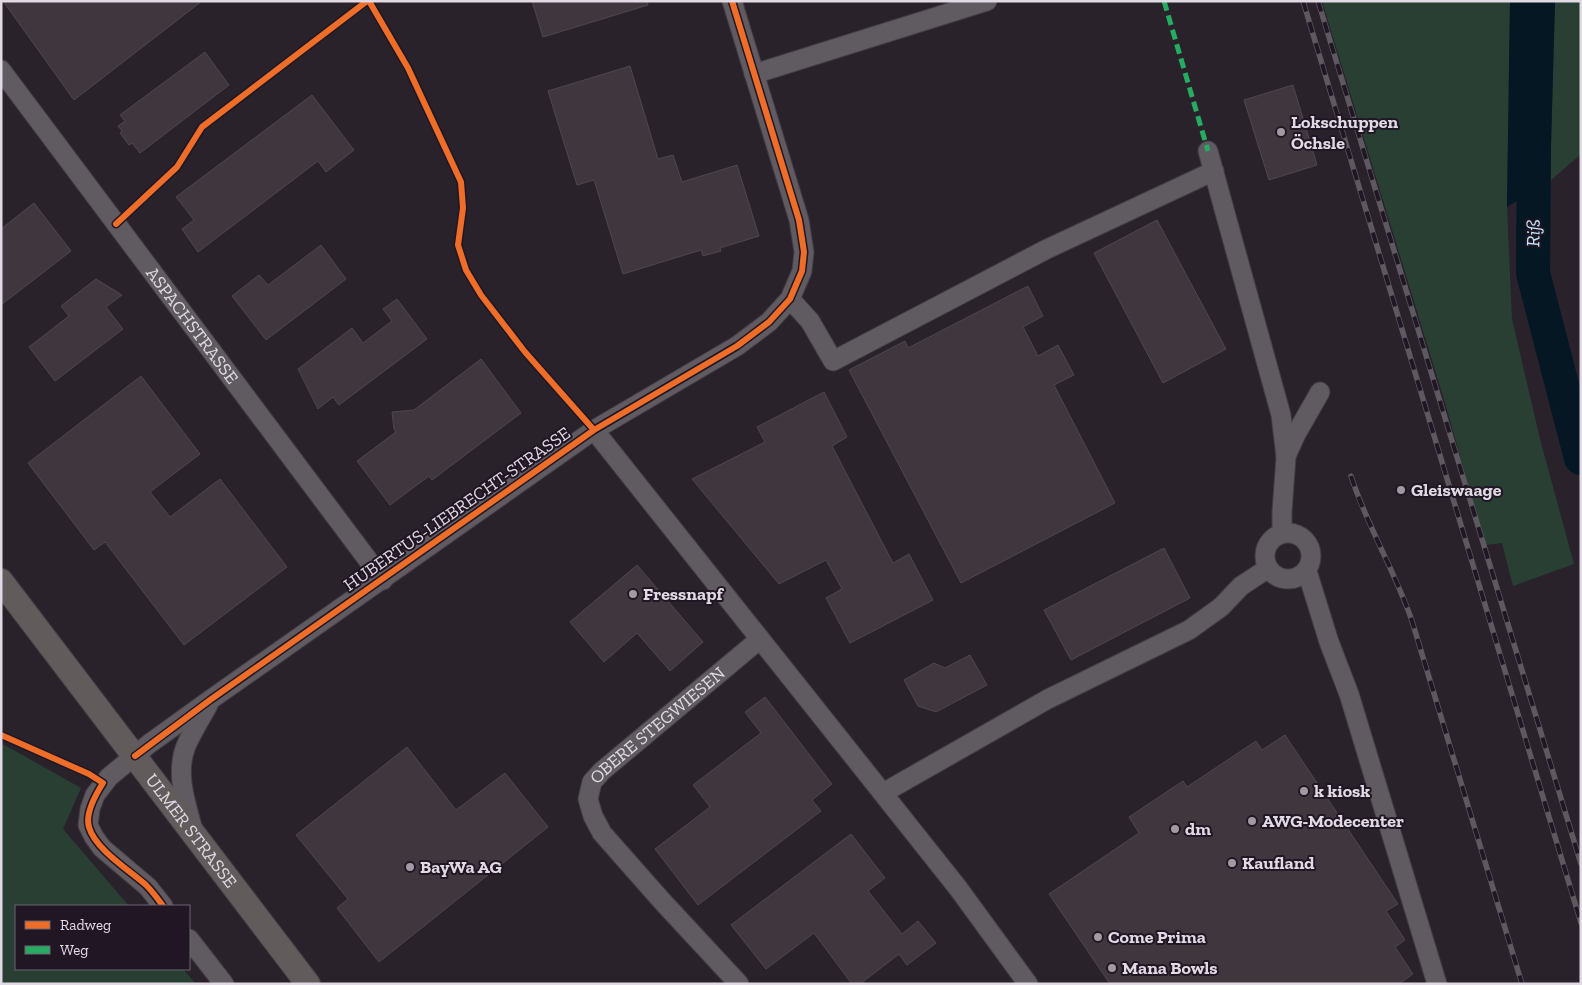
<svg xmlns="http://www.w3.org/2000/svg" width="1582" height="985" font-family="'Zilla Slab',serif">
	<style>
		.green { fill: #293f34 }
		.water { fill: #041723 }
		.lines { fill: none; stroke-linecap: round; stroke-linejoin: round }
		.river { stroke: #041723; stroke-width: 34 }
		.building { fill: #40373e; stroke: #4e474e }
		.minor-casing { stroke: #433d45; stroke-width: 21 }
		.major-casing { stroke: #433d45; stroke-width: 26 }
		.minor { stroke: #5f5b60; stroke-width: 19 }
		.major { stroke: #625b5b; stroke-width: 24 }
		.rail-casing { stroke: #5d595f; stroke-width: 5.5 }
		.rail { stroke: #201624; stroke-width: 4; stroke-dasharray: 11; stroke-linecap: butt }
		.quiet { stroke: #26ab63; stroke-width: 5; stroke-dasharray: 10 5; stroke-linecap: butt }
		.cycleway-casing { stroke: #201624; stroke-width: 9 }
		.cycleway { stroke: #ee6e29; stroke-width: 6 }
		.poi-dot { fill: #a19aa3; stroke: #201624; stroke-width: 2 }
		.labels { text-anchor: middle; dominant-baseline: central; stroke-width: 4; stroke-linejoin: round; paint-order: stroke }
		.poi-label { font-size: 18px; font-weight: bold; fill: #e1dae4; stroke: #201624; text-anchor: start }
		.street-label { font-size: 18px; fill: #e1dae4; stroke: #201624 }
		.water-label { font-size: 19px; font-style: italic; fill: #c2e8fc; stroke: #201624 }
	</style>
	<rect width="100%" height="100%" fill="#29222a"/>
	<path class="green" d="M1322,1H1510L1507,207L1512,319L1540,439L1574,564L1513,586L1502,543L1485,545L1446,406Z
		M1555,1H1581V154L1550,181Z
		M1,743L81,788L63,829L129,906H16V969H183L196,984H1Z"/>
	<path class="water" d="M1510,1H1555L1550,181L1507,207Z"/>
	<g class="lines">
		<path class="river" d="M1534,144L1533,273L1581,458"/>
	</g>
	<path class="building" d="M3,1H202L74,100Z
		M532,1H647L648,5L543,37Z
		M205,52L229,85L140,153L132,143L129,145L120,133L122,131L118,126L125,121L120,115Z
		M630,66L658,159L673,155L682,182L737,165L759,236L720,248L721,251L703,256L701,250L623,274L594,180L577,185L548,91Z
		M1293,85L1317,165L1269,180L1244,100Z
		M312,95L354,150L326,172L318,161L198,252L182,229L194,220L176,197Z
		M34,203L71,251L1,305V229Z
		M1157,220L1226,349L1163,383L1094,253Z
		M321,245L346,279L266,340L232,296L259,275L268,285Z
		M96,279L122,295L106,307L123,329L55,381L29,347L69,316L61,306Z
		M1028,286L1043,316L1023,327L1038,356L1058,345L1074,375L1054,385L1115,503L961,583L849,370L905,341L908,348Z
		M397,299L427,339L339,405L333,397L318,409L298,369L352,328L363,343L392,321L383,309Z
		M481,359L521,413L432,480L429,476L390,505L357,461L396,432L394,429L392,412L414,410Z
		M141,376L200,454L150,492L170,517L220,479L287,567L184,645L105,542L94,550L28,463Z
		M824,392L847,437L832,446L893,563L909,554L933,600L850,643L826,598L842,589L826,560L779,584L692,479L765,442L757,427Z
		M1164,548L1190,598L1071,660L1044,610Z
		M637,565L703,642L670,671L637,633L604,662L570,622Z
		M970,655L987,685L936,712L918,706L904,680L934,663L945,668Z
		M765,697L832,784L812,800L821,811L698,905L655,849L710,807L693,785L761,733L745,712Z
		M1285,735L1398,904L1386,911L1405,940L1395,947L1413,974L1399,984H1110L1049,894L1139,833L1129,817L1183,781L1187,787L1256,741L1262,750Z
		M407,747L456,810L505,773L548,827L379,962L337,908L348,899L296,835Z
		M851,834L885,878L868,891L902,934L918,921L936,943L907,965L899,954L860,984H852L814,933L766,969L731,925Z"/>
	<g class="lines">
		<g class="minor-casing">
			<g id="minor">
				<path id="s1" d="M1,70L383,580"/>
				<path d="M754,74L987,1"/>
				<path d="M1208,151L1281,415L1286,457L1282,512V533"/>
				<path d="M790,299L810,321L833,361L1047,249L1214,171"/>
				<path d="M594,430L958,888L1028,984"/>
				<path d="M1286,456L1296,434L1320,392"/>
				<circle cx="1288" cy="556" r="23"/>
				<path d="M1307,571L1329,642L1349,694L1437,984"/>
				<path d="M883,793L1048,699L1189,630L1221,607L1241,586L1267,569"/>
				<path d="M193,830C186,804 175,773 186,746C192,732 201,718 208,705"/>
				<path d="M163,906L148,887L102,848L94,837L88,825L90,809L95,795L109,777L149,744L210,700L594,430L737,346L769,322L790,299L802,271L804,252L799,220L732,1"/>
				<path d="M189,939L224,984"/>
				<path id="s2" d="M739,984L662,901L602,833L593,816L588,799L592,782L602,771L760,639"/>
			</g>
		</g>
		<g class="major-casing">
			<g id="major">
				<path id="s3" d="M1,581L308,984"/>
			</g>
		</g>
		<use href="#minor" class="minor"/>
		<use href="#major" class="major"/>
		<g class="rail-casing">
			<path id="rail" d="M1303,1L1581,923
				M1318,1L1581,864
				M1351,476C1367,526 1395,571 1412,621L1522,984"/>
		</g>
		<use href="#rail" class="rail"/>
		<path class="quiet" d="M1164,1L1208,151"/>
		<g class="cycleway-casing">
			<path id="cycleway" d="M369,1L408,68L461,182L463,208L458,245L466,270L481,295L525,352L594,430
				M116,224L177,167L202,127L367,1
				M1,735L89,774L103,783C96,794 85,814 89,827C95,849 129,870 146,885C152,891 158,899 163,906
				M135,756L210,700L594,430L737,346L769,322L790,299L802,271L804,252L799,220L732,1"/>
		</g>
		<use href="#cycleway" class="cycleway"/>
	</g>
	<g class="poi-dot">
		<circle cx="1281" cy="132" r="5"/>
		<circle cx="1401" cy="490" r="5"/>
		<circle cx="633" cy="594" r="5"/>
		<circle cx="1304" cy="791" r="5"/>
		<circle cx="1252" cy="821" r="5"/>
		<circle cx="1175" cy="829" r="5"/>
		<circle cx="1232" cy="863" r="5"/>
		<circle cx="410" cy="867" r="5"/>
		<circle cx="1098" cy="937" r="5"/>
		<circle cx="1112" cy="968" r="5"/>
	</g>
	<g class="labels">
		<g class="poi-label">
			<text x="1291" y="122">Lokschuppen<tspan x="1291" dy="21">Öchsle</tspan></text>
			<text x="1411" y="490">Gleiswaage</text>
			<text x="643" y="594">Fressnapf</text>
			<text x="1314" y="791">k kiosk</text>
			<text x="1262" y="821">AWG-Modecenter</text>
			<text x="1185" y="829">dm</text>
			<text x="1242" y="863">Kaufland</text>
			<text x="420" y="867">BayWa AG</text>
			<text x="1108" y="937">Come Prima</text>
			<text x="1122" y="968">Mana Bowls</text>
		</g>
		<g class="street-label">
			<text stroke="none"><textPath href="#s1" startOffset="319">ASPACHSTRASSE</textPath></text>
			<text transform="translate(457 509) rotate(-35)">HUBERTUS-LIEBRECHT-STRASSE</text>
			<text stroke="none"><textPath href="#s2" startOffset="345">OBERE STEGWIESEN</textPath></text>
			<text stroke="none"><textPath href="#s3" startOffset="314">ULMER STRASSE</textPath></text>
		</g>
		<g class="water-label">
			<text transform="translate(1533 233) rotate(-89)">Riß</text>
		</g>
	</g>
	<rect width="1582" height="985" fill="none" stroke="#e1dae4" stroke-width="5"/>
	<rect x="15" y="905" width="175" height="65" fill="#201624" stroke="#6d6471"/>
	<rect x="25" y="921" width="25" height="8" fill="#ee6e29" stroke="#6d6471"/>
	<text x="60" y="930" font-size="15" fill="#e1dae4">Radweg</text>
	<rect x="25" y="946" width="25" height="8" fill="#26ab63" stroke="#6d6471"/>
	<text x="60" y="955" font-size="15" fill="#e1dae4">Weg</text>
</svg>
